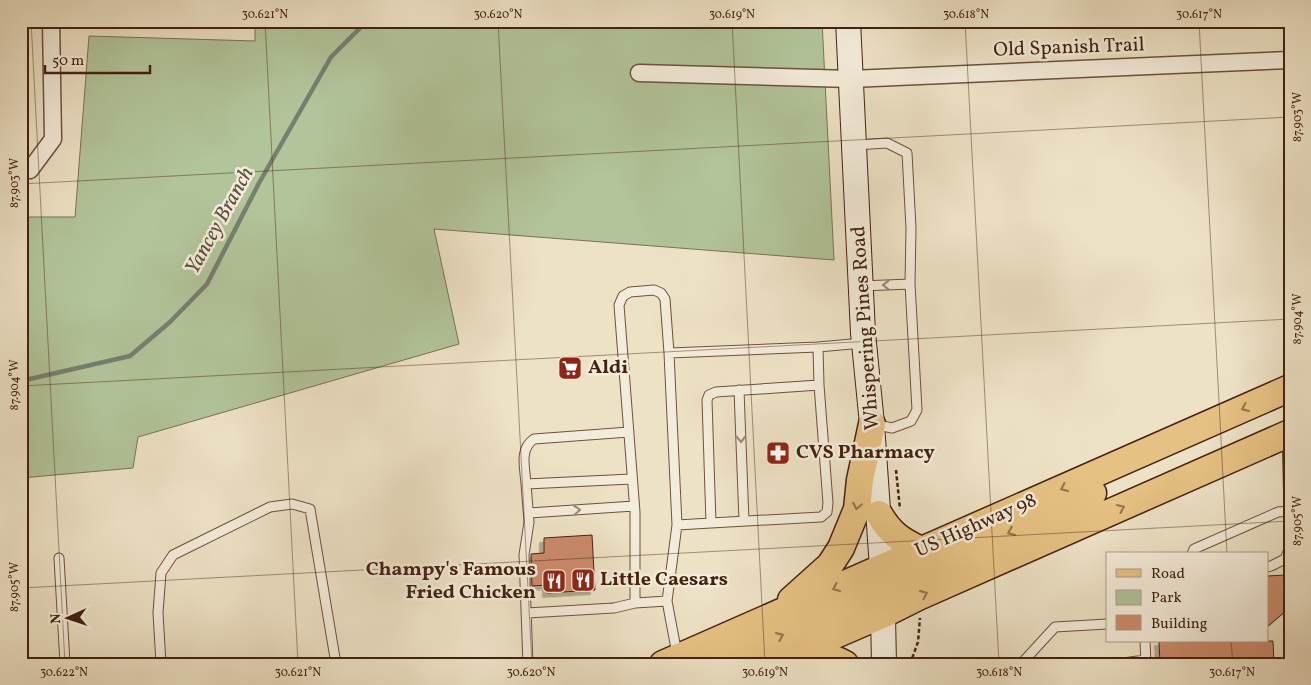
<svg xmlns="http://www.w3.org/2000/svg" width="1311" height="685" font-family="Vollkorn,serif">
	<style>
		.green { fill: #b2c49a; stroke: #7a7255 }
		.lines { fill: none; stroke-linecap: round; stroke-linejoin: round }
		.stream { stroke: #777f71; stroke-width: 4.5 }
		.building { fill: #cc8b6c; stroke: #432110; filter: url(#shadow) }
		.lane-casing { stroke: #6e513e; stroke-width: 11 }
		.street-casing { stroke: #6e513e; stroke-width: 19 }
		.secondary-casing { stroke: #432110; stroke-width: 26 }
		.primary-casing { stroke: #432110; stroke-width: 29 }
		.path { stroke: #432110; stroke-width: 2.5; stroke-dasharray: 4 2.5; stroke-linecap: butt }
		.lane { stroke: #f4ecda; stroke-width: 9 }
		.street { stroke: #f4ecda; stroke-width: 16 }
		.secondary { stroke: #f4ecda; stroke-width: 24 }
		.primary { stroke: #e7c183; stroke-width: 26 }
		.oneway { stroke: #9c8675 }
		.oneway2 { stroke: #95714a }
		.ticks { fill: none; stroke: #432110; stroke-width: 1; stroke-opacity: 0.45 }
		.labels { text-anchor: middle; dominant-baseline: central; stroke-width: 5; stroke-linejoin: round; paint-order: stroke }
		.street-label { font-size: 20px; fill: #432110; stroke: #f4ecda }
		.poi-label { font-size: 20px; font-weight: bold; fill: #432110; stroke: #f4ecda; text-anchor: start }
		.water-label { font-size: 21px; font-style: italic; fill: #5d5041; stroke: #f4ecda }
		.neatline { fill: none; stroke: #432110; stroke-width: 2 }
		.ticks-label { font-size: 12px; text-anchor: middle; fill: #432110 }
	</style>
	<defs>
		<filter id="shadow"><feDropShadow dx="-4.5" dy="4.5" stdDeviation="0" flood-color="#0004"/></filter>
	</defs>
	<rect width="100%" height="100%" fill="#eee2c6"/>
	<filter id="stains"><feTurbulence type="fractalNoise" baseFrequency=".004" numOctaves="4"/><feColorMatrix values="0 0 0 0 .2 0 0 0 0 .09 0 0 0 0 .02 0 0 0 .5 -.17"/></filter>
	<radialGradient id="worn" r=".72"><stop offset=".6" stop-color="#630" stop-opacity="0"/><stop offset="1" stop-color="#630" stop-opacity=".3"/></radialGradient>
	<path class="green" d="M255,21H822L834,260L434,229L459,344L138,437L133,468L21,478V217H75L89,36L255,41Z"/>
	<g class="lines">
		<path class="stream" d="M21,381L130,356L170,322L207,284L259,183L331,57L367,21"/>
	</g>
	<path class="building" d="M592,535L595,590L547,593V585L532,586L531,554L544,553V538Z
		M1286,575L1288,609L1267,627V576Z
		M1159,641H1273L1274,664H1160Z"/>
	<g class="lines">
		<g class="lane-casing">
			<path id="lane" d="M855,145L887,143L907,153L911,228L910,284L917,410L911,421L892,428L873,424
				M861,286L910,284
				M669,353L677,525
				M739,390L744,521
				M629,432L534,439C519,449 525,468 526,484L632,479
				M1287,437L1290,542
				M526,484L529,522L524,555L528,664
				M529,513L634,506
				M711,523L821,517L827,512L828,503L819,385
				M1192,554L1194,549L1278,512L1289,511
				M59,558L65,664
				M1267,567L1271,566L1285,559L1290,547
				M635,603V512L619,305L623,296L630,292L654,290L661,293L665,299L669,353L818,347
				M527,613L614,608L635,603L667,601
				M1145,641L1146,664
				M677,654L667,601L677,525L711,523L707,400L709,395L716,392L819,385L818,347L863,343
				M161,664L158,613L161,573L173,555L270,507L292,504L310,509L336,664
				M1021,664L1055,627L1107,624
				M1116,664L1145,660"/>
		</g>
		<g class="street-casing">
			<path id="street" d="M639,73L851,79L1290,60
				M30,170L53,139L51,21"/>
		</g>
		<g class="secondary-casing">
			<path id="secondary" d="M848,21L863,333L872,424L882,568L884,664"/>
		</g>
		<g class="primary-casing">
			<path id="primary" d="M879,514C891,534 900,540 921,550
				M791,600L830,565L841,548L857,509L860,480L872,424
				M884,614C890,595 894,587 910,576L1018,530L1093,493
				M796,658C815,655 828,654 845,664
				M663,664L1290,388
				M720,664L744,651L851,607L871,589L882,568
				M768,664L884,614L918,597L1290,433"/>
		</g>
		<path class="path" d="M896,470L900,509
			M910,664L918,642L920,618"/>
		<use href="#lane" class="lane"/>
		<use href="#street" class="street"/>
		<use href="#secondary" class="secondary"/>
		<use href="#primary" class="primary"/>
	</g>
	<defs><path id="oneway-chevron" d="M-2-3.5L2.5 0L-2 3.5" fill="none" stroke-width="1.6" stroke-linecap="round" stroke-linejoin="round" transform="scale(1.25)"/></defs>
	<g class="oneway">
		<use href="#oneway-chevron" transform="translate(886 285) rotate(180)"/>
		<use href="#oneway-chevron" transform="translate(741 439) rotate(88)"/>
		<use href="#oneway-chevron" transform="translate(577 510) rotate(-4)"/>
	</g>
	<g class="oneway2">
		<use href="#oneway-chevron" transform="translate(1245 408) rotate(156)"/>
		<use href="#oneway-chevron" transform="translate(1064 488) rotate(156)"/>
		<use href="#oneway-chevron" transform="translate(857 506) rotate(101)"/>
		<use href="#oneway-chevron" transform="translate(1121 508) rotate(-24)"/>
		<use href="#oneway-chevron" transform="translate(1011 532) rotate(157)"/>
		<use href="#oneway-chevron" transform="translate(836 588) rotate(156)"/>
		<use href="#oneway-chevron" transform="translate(924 594) rotate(-24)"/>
		<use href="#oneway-chevron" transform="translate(780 636) rotate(-23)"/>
	</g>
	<path class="ticks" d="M31,21L65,664M265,21L298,664M498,21L532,664M732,21L765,664M965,21L999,664M1199,21L1227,554M21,184L1290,117M21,386L1290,319M21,588L1290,521M1231,641L1233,664"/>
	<defs>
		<g id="supermarket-square" transform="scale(1.25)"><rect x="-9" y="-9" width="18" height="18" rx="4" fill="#8f2418" stroke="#f4ecda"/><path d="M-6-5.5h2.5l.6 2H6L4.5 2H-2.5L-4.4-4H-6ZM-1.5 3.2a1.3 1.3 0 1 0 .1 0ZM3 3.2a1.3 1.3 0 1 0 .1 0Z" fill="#fff"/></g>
		<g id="pharmacy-square" transform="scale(1.25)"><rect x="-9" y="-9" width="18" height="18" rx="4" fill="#8f2418" stroke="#f4ecda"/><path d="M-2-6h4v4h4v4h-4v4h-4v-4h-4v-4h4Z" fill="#fff"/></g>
		<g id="restaurant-square" transform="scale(1.25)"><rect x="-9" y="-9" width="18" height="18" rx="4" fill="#8f2418" stroke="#f4ecda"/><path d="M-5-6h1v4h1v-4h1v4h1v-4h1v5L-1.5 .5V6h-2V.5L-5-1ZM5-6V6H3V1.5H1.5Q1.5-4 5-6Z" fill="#fff"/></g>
	</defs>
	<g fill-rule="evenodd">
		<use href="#supermarket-square" x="570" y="368"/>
		<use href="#pharmacy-square" x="778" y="453"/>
		<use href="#restaurant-square" x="583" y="580"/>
		<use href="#restaurant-square" x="554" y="581"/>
	</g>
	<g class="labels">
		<g class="street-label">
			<text transform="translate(1069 48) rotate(-2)">Old Spanish Trail</text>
			<text transform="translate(866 328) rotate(-94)">Whispering Pines Road</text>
			<text transform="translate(976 526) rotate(-24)">US Highway 98</text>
		</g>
		<g class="poi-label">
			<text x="588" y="368">Aldi</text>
			<text x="796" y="453">CVS Pharmacy</text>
			<text x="536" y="570" text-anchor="end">Champy's Famous<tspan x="536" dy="23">Fried Chicken</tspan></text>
			<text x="600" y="580">Little Caesars</text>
		</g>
		<g class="water-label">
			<text transform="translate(220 221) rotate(-61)">Yancey Branch</text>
		</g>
	</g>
	<rect width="1311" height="685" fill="none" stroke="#eee2c6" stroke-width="55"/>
	<rect x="1106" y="552" width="162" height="90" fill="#f4ecda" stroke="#ad9b89"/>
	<rect x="1116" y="569" width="25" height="8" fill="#e7c183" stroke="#ad9b89"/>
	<text x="1151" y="578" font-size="15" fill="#432110">Road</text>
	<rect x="1116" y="590" width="25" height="15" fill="#b2c49a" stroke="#ad9b89"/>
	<text x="1151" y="602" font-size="15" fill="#432110">Park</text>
	<rect x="1116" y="615" width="25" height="15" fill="#cc8b6c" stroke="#ad9b89"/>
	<text x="1151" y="628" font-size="15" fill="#432110">Building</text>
	<g transform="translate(68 618) rotate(267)" stroke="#f4ecda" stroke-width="4" paint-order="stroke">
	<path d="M0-4L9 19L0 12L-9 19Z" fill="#432110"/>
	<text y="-8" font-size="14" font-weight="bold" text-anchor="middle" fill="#432110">N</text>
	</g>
	<path d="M45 65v8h105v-8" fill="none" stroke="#432110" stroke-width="2.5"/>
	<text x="52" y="65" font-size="15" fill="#432110" stroke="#f4ecda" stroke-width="4" paint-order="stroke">50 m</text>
	<rect x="28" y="28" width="1256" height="630" class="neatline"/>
	<g class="ticks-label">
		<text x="265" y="18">30.621°N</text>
		<text x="498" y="18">30.620°N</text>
		<text x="732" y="18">30.619°N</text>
		<text x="966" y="18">30.618°N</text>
		<text x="1199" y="18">30.617°N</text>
		<text transform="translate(1297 117) rotate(-90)" y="4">87.903°W</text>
		<text transform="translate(14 183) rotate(-90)" y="4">87.903°W</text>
		<text transform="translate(1297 319) rotate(-90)" y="4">87.904°W</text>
		<text transform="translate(14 385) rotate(-90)" y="4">87.904°W</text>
		<text transform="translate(1297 521) rotate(-90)" y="4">87.905°W</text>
		<text transform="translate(14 587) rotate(-90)" y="4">87.905°W</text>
		<text x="64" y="676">30.622°N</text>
		<text x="298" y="676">30.621°N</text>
		<text x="531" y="676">30.620°N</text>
		<text x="765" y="676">30.619°N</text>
		<text x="999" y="676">30.618°N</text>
		<text x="1232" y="676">30.617°N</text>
	</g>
	<rect width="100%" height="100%" filter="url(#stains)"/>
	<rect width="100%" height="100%" fill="url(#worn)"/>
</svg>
